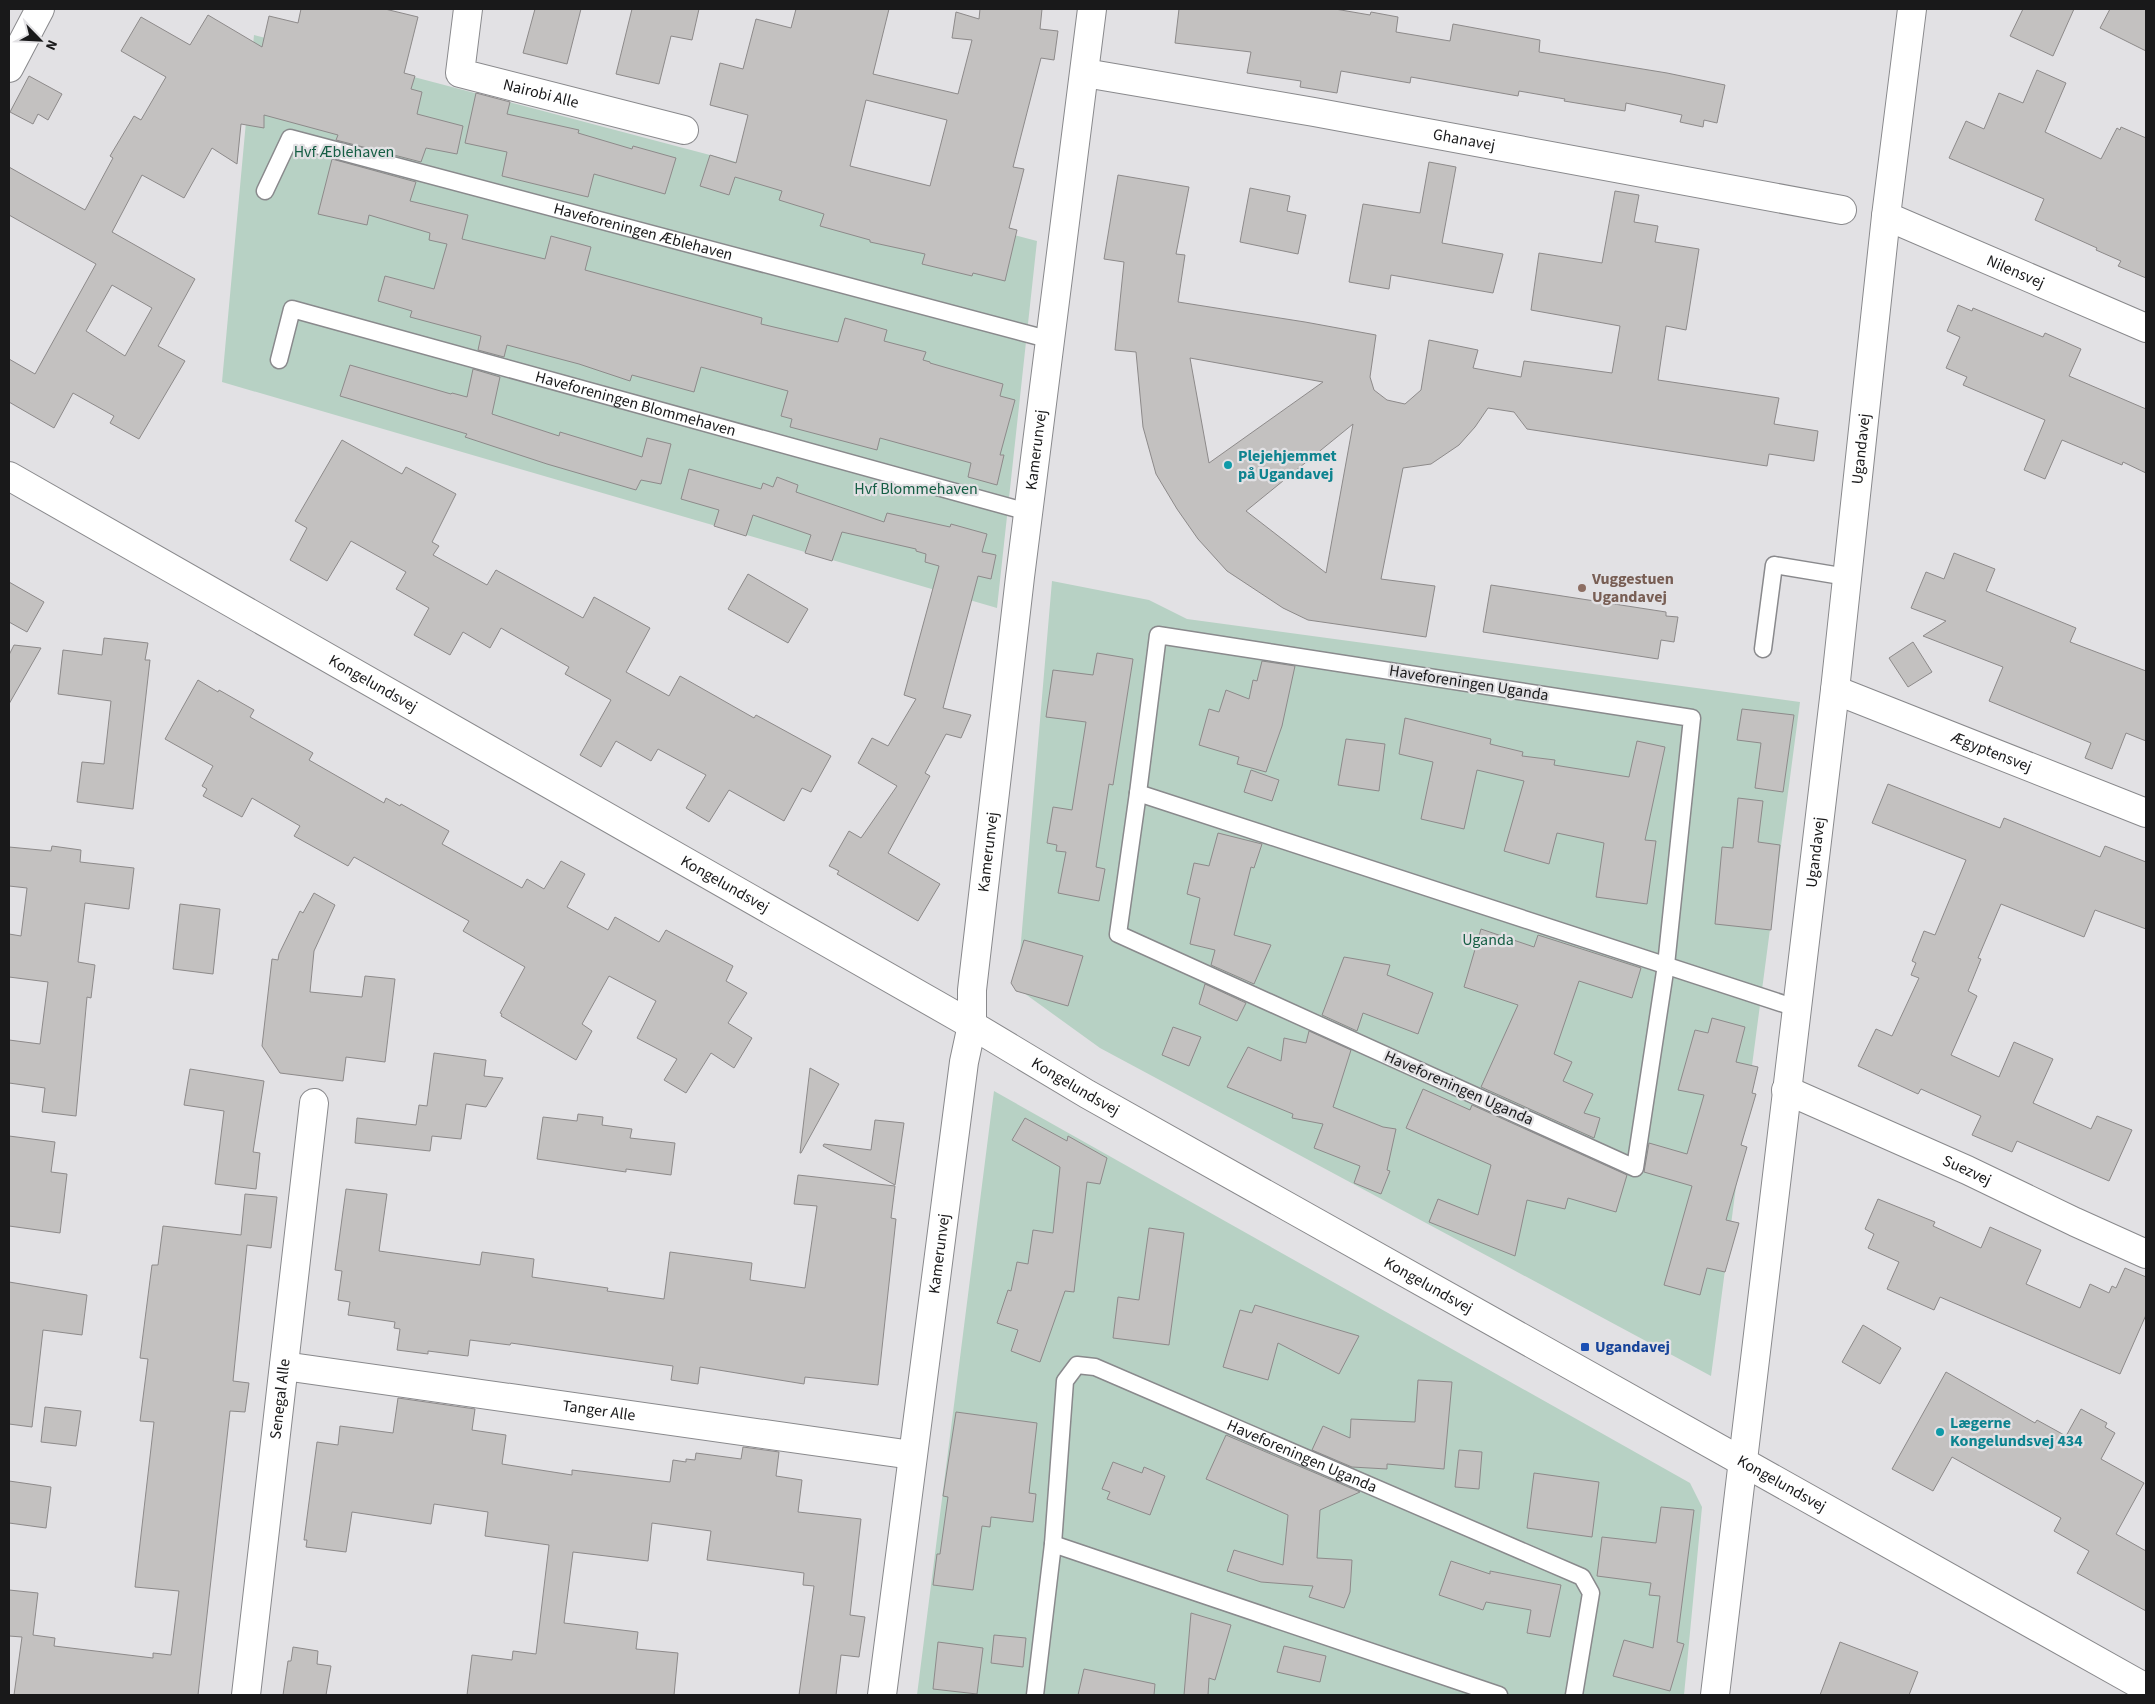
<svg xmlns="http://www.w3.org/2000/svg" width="2155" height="1704" font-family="'Source Sans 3',sans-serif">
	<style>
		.green { fill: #b7d1c4 }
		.building { fill: #c3c1c0; stroke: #8d8a8a; fill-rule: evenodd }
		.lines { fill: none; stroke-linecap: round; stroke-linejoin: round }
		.service-casing { stroke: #89898c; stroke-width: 19 }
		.minor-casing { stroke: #89898c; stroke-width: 30 }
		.tertiary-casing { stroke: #89898c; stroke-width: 30 }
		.service { stroke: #fff; stroke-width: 16 }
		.minor { stroke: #fff; stroke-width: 28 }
		.tertiary { stroke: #fff; stroke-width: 28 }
		.culture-dot { fill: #0f9aa8; stroke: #e2e1e4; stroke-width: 2 }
		.education-dot { fill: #8d6e63; stroke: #e2e1e4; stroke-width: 2 }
		.transit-dot { fill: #1a4fb4; stroke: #e2e1e4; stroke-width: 2 }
		.labels { text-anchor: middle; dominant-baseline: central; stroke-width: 4.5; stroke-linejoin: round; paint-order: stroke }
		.street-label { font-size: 16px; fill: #19191a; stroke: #e2e1e4 }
		.park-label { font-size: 16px; fill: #155e44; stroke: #e2e1e4 }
		.culture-label { font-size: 16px; font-weight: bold; fill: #0d838f; stroke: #e2e1e4; text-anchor: start }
		.education-label { font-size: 16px; font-weight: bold; fill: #785e54; stroke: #e2e1e4; text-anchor: start }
		.transit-label { font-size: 16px; font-weight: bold; fill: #164399; stroke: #e2e1e4; text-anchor: start }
	</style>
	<rect width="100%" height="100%" fill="#e2e1e4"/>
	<path class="green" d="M254,35L1037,241L997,608L222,382Z
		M1052,581L1149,600L1187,619L1800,702L1711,1376L1100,1048L1017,988Z
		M994,1091L1690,1483L1702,1507L1684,1695H917Z"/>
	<path class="building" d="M301,9H385L418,17L404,73L415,76L411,89L422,92L417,114L463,126L457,154L426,148L421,162L336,140L338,135L264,115V128L241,124L237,164L212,148L184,198L142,175L112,232L195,279L158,346L185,361L139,439L110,423L114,416L73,393L54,428L9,402V359L35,374L96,264L9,215V167L85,210L113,158L110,156L134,116L141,120L166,77L121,51L141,17L190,45L208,15L262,47L269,16L298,23ZM112,285L152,308L125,356L86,331Z
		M535,9H581L567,64L523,53Z
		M632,9H699L692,40L671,36L659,84L616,74Z
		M796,9H889L873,74L958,94L972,40L952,38L956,12L979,19L980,9H1042L1040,29L1058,31L1054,60L1041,58L1013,167L1024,169L1009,228L1017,230L1005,281L973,273L972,276L922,264L925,254L870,242V240L820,226L824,214L779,200L782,191L735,177L729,195L700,186L710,155L736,163L748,115L710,105L720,63L743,69L756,19L791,28ZM866,100L947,120L930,186L850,166Z
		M1179,9H1335L1370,15L1371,12L1398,17L1396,32L1450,41L1453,24L1540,40L1539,52L1667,73L1725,85L1717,123L1704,120L1703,127L1680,122L1682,115L1626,103L1625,111L1564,101L1565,99L1519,91L1518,96L1411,77L1410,83L1341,71L1337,93L1300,87L1301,81L1247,73L1251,52L1175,43Z
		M2023,9H2074L2053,56L2010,36Z
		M2110,9H2146V51L2100,28Z
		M2037,70L2066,83L2045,132L2101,159L2117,128L2120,130L2121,127L2146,138V278L2118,266L2121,261L2096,250L2097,248L2035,220L2044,199L1949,158L1966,121L1984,129L1999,93L2023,103Z
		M29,76L62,94L48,120L38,114L33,124L10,112Z
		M476,93L510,102L507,114L579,130L578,133L632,149L633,146L676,158L665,194L594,174L588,197L502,176L507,152L465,143Z
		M332,159L416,182L410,201L468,215L462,239L545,259L551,236L591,247L585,270L762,318L761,324L838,342L845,318L887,330L884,341L926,352L923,360L930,362V363L1003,384L1000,396L1015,400L1000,455H1004L997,485L968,477L971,463L880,438L877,450L790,427L792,419L781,416L788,391L701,367L694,392L632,375L630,381L579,364L507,345L504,357L478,350L481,336L410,317L412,311L378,301L385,276L434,289L447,244L429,240L430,233L369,215L367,225L318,214Z
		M1429,162L1456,167L1442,243L1503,254L1493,293L1391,275L1389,289L1349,282L1363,204L1420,213Z
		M1118,175L1189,187L1176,254L1185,255L1178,302L1305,322L1376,335L1370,377L1374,390L1387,400L1405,404L1421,390L1429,340L1478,350L1473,368L1521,377L1524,361L1612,373L1620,326L1531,310L1539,253L1602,263L1615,191L1639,195L1634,222L1658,226L1655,242L1699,249L1686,330L1666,326L1658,380L1779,398L1774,424L1818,431L1814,461L1769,454L1767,466L1527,429L1514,412L1488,408L1475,427L1459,445L1431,464L1403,468L1381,579L1435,586L1426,637L1308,620L1283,608L1227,571L1198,539L1177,509L1156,474L1143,427L1136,352L1115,350L1124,262L1104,259ZM1190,358L1323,382L1209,463ZM1353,424L1326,573L1246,511Z
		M1250,188L1290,196L1287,211L1306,215L1298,254L1240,242Z
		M1958,305L1972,311L1973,308L2043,337L2045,333L2081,349L2069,376L2146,409V473L2123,462L2122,465L2062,440L2045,479L2024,470L2045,420L1963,385L1967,377L1946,368L1960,337L1947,331Z
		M350,365L451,394L452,393L467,397L473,369L500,377L492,414L559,436L560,432L642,457L647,438L671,444L661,484L641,480L636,490L547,464L465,437L467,434L340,396Z
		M342,440L402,474L406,467L456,494L432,542L439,546L433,555L487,585L496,570L583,618L594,597L650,628L626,672L669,696L680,676L754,718L756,715L831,756L811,792L802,788L784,821L729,790L709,822L686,808L706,775L658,749L651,761L616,741L601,767L580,755L611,700L565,674L569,667L501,628L490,648L463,632L450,655L414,635L429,608L396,589L406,572L351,541L327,581L290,560L307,528L295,521Z
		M689,469L761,489L763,483L773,487L777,477L798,485L796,492L884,522L887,513L950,527L951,524L987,534L982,552L996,555L991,579L978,576L943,708L971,715L961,738L946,734L925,773L930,776L888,853L940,884L918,921L837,874L839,871L829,866L849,831L861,838L897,786L858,763L872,738L888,746L916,699L904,695L939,566L925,562L926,554L916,551V549L842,532L832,561L805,553L811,535L753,515L746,536L714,526L719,510L681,499Z
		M1954,553L1995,569L1986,591L2076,628L2070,642L2146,671V741L2126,733L2112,769L2085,758L2091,743L1989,701L2003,667L1923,636L1946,621L1911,608L1926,572L1944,579Z
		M748,574L808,609L788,643L728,609Z
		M9,582L44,602L27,632L9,622Z
		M1491,585L1666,612V616L1678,617L1674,642L1661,640L1658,659L1483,632Z
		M104,638L148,643L145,660H150L133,809L77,802L82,762L104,764L111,701L58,694L63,650L102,655Z
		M1913,642L1932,672L1908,687L1889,658Z
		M14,645L41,648L9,704V655Z
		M1097,653L1133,659L1113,785L1109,784L1096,867L1105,869L1099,901L1058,893L1066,852L1056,851L1057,845L1047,843L1053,807L1072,810L1086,722L1046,717L1053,670L1093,675Z
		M1262,661L1295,666L1282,726L1266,772L1237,764L1239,757L1199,745L1209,709L1219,712L1226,690L1249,699L1253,680L1257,681Z
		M198,680L218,692L219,690L254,710L250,717L313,753L309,760L384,803L386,798L400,806L401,804L449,831L442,844L522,888L527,879L544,889L561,861L585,874L567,907L608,930L615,917L659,942L666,930L733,966L726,981L747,993L728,1023L752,1038L734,1068L711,1053L686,1093L664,1080L677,1059L637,1038L656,1001L609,976L582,1024L592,1031L576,1060L501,1016L502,1014L500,1013L525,967L463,931L469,921L354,857L348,866L294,836L300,826L252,798L242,817L203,796L207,789L202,786L213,766L165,739Z
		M1742,709L1794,715L1783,792L1755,788L1761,743L1737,740Z
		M1405,718L1491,739L1490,744L1523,752L1522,756L1555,760L1554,765L1629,777L1637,741L1665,747L1645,840L1656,841L1647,904L1596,897L1604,843L1557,833L1549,864L1504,851L1524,781L1477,770L1464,829L1421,819L1433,762L1399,754Z
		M1346,739L1385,744L1379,791L1338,785Z
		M1251,770L1279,780L1272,801L1244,792Z
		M1888,784L2000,828L2004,818L2100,857L2105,846L2146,862V929L2095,910L2084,937L2001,904L1978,958L1981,959L1968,991L1977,996L1951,1055L1999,1077L2014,1042L2053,1059L2033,1103L2091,1129L2097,1116L2132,1130L2109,1181L2017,1141L2012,1152L1972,1135L1981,1116L1921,1089L1918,1094L1858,1066L1876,1029L1892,1036L1919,978L1911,975L1916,963L1912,961L1924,931L1935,935L1966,860L1872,823Z
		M1738,798L1763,801L1758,842L1780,845L1771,930L1715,924L1722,847L1733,848Z
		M1218,833L1262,844L1254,868L1251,867L1234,935L1271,945L1254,984L1211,965L1215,950L1190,944L1200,898L1187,894L1194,863L1209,866Z
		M52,846L81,850L80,862L134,868L129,909L85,903L78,962L95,965L91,998L87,997L76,1116L42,1112L45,1088L9,1083V1040L40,1044L48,982L9,977V934L21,936L27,888L9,886V847L51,851Z
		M314,893L335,905L314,951L310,992L362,997L365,976L395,979L385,1062L346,1057L343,1081L280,1073L262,1046L272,959L278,960L279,954L300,911L303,913Z
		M180,904L220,909L213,974L173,969Z
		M1481,929L1534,947L1538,935L1641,968L1632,998L1579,981L1554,1054L1572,1062L1563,1081L1593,1094L1584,1113L1600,1118L1594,1138L1481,1087L1518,1005L1464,987Z
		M1024,940L1083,956L1068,1006L1016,991L1011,983Z
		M1344,957L1390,965L1387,975L1433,993L1418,1034L1363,1013L1357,1031L1322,1015Z
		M1205,984L1246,1003L1237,1021L1199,1004Z
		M1712,1018L1745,1027L1736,1062L1758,1067L1752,1093L1756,1094L1741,1145L1747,1147L1726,1220L1739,1223L1725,1272L1707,1268L1700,1295L1664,1285L1692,1186L1644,1172L1649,1143L1687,1154L1704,1095L1678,1090L1695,1030L1708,1033Z
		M1173,1027L1201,1037L1189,1066L1162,1055Z
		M1309,1031L1351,1050L1333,1107L1383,1127L1396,1129L1387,1170L1390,1171L1381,1194L1354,1183L1360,1166L1314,1148L1323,1124L1292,1118L1293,1114L1227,1087L1248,1047L1281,1061L1284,1038L1306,1043Z
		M434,1053L486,1060L484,1076L503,1078L486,1107L466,1104L461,1139L432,1136L430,1151L355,1143L357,1118L416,1125L419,1105L427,1106Z
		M810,1068L839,1084L801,1153H800Z
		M190,1069L264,1081L253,1152L260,1153L256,1189L215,1184L224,1111L184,1105Z
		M1423,1089L1470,1110L1472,1105L1627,1175L1616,1212L1568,1198L1565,1209L1527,1200L1515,1256L1429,1222L1438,1199L1478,1215L1491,1165L1406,1128Z
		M578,1114L603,1117L602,1125L632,1129L630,1138L675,1143L671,1175L626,1169V1172L537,1159L543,1117L577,1121Z
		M1025,1118L1067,1141L1068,1136L1107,1158L1100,1184L1087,1182L1074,1292L1065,1291L1040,1362L1011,1351L1018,1330L997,1323L1008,1290L1011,1291L1017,1262L1028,1264L1033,1230L1053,1233L1060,1167L1012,1140Z
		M875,1120L904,1123L895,1185L823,1146L824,1144L871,1150Z
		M9,1136L55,1142L51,1172L67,1174L60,1233L9,1226Z
		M798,1175L895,1186L891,1218L896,1219L878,1385L805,1377L804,1384L700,1367L698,1384L671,1380L673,1366L511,1343L510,1345L470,1340L468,1356L428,1351V1354L397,1350L400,1329L394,1328L395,1322L348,1315L350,1302L338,1300L342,1271L335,1270L346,1189L387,1194L379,1251L480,1265L482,1252L534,1259L532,1277L608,1288L607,1291L664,1299L670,1252L752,1263L750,1280L805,1288L817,1206L794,1204Z
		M245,1194L277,1197L271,1248L247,1245L233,1381L249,1383L245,1412L230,1411L198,1695H14L22,1637L9,1636V1590L38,1593L33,1635L55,1638L54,1646L153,1658V1653L171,1655L179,1591L135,1587L154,1422L140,1421L148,1359L140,1358L152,1265H158L163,1226L241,1235Z
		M1878,1199L1935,1222L1933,1226L1981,1248L1990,1227L2041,1250L2026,1284L2080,1308L2090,1284L2109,1293L2112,1286L2116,1288L2125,1268L2146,1277V1315L2120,1374L1940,1297L1934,1310L1887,1289L1899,1262L1868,1248L1874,1234L1865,1229Z
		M1149,1228L1184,1233L1169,1345L1113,1338L1118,1297L1139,1300Z
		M9,1282L87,1295L82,1335L43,1330L32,1427L9,1424Z
		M1255,1305L1359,1336L1339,1374L1278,1343L1268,1380L1223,1367L1240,1310L1252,1313Z
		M1863,1325L1901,1348L1880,1384L1842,1362Z
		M1946,1372L2035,1423L2037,1420L2066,1436L2081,1409L2107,1423L2105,1427L2115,1433L2101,1459L2144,1483L2116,1534L2146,1551V1611L2077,1573L2089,1551L2054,1531L2061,1518L1952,1457L1933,1491L1892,1469Z
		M1418,1380L1452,1382L1444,1469L1387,1464V1469L1352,1467L1312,1450L1323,1426L1350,1438L1351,1419L1415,1422Z
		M398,1398L475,1409L472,1430L506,1435L502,1464L572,1475V1470L670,1482L673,1460L686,1462V1459L695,1460L696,1453L741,1459L743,1447L779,1452L776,1476L802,1480L798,1512L861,1519L850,1615L865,1617L859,1657L841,1655L836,1695H799L814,1586L803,1585L804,1573L707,1560L711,1531L652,1523L648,1561L573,1552L564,1623L638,1632L636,1649L678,1653L674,1695H467L472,1655L512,1660L513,1651L536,1654L549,1545L485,1536L488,1512L434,1504L431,1524L352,1512L346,1552L306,1547L307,1540H304L317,1442L338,1445L340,1426L393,1433Z
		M45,1407L81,1411L76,1446L41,1442Z
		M956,1412L1037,1423L1029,1493L1036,1494L1033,1522L991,1517L990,1527L982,1526L973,1590L933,1585L937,1554H940L948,1497L943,1496Z
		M1226,1435L1360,1492L1320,1510L1317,1558L1352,1560L1350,1592L1344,1608L1309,1597L1313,1586L1261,1582L1227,1571L1234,1550L1283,1565L1288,1515L1206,1479Z
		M1459,1450L1482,1452L1479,1489L1455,1487Z
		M1113,1462L1142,1473L1144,1467L1165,1476L1150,1515L1107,1499L1110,1492L1102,1489Z
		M1534,1473L1599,1482L1592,1537L1527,1528Z
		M9,1481L51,1487L46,1528L9,1523Z
		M1661,1507L1694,1510L1677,1642L1684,1644L1670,1691L1613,1676L1624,1640L1653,1648L1660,1596L1649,1595L1651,1583L1597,1576L1602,1537L1656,1543Z
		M1451,1561L1490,1574V1571L1561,1585L1550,1637L1527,1633L1531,1610L1486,1602L1483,1610L1439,1595Z
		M1191,1613L1231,1625L1215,1680L1209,1678L1208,1695H1184Z
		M994,1635L1026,1638L1023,1667L991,1663Z
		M938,1642L983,1648L977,1694L933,1689Z
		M1840,1642L1918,1672L1909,1695H1820Z
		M1284,1646L1326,1656L1320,1682L1277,1672Z
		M293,1647L318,1651L317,1664L331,1666L326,1695H283L288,1661H291Z
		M1084,1669L1155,1684L1154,1695H1078Z"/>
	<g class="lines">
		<g class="service-casing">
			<g id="service">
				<path id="s1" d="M265,191L290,138L1051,340"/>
				<path id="s2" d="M279,360L292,309L1028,512"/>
				<path d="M1158,635L1692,718L1666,965L1635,1168L1118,934L1138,793Z"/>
				<path d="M1763,649L1774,565L1847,577"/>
				<path d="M1138,793L1796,1008"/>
				<path d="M1053,1544L1499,1695"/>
				<path id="s3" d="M1035,1695L1053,1544L1065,1381L1077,1365L1095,1367L1582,1577L1591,1593L1574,1695"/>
			</g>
		</g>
		<g class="minor-casing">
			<g id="minor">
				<path id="s4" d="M468,9L460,73L684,130"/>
				<path d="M9,68L40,9"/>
				<path id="s5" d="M1085,73L1314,112L1842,210"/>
				<path id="s6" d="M1886,216L2146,328"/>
				<path id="s7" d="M1835,690L2146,813"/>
				<path id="s8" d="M1786,1090L1967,1170L2075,1222L2146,1254"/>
				<path id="s9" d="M284,1366L912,1455"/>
				<path id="s10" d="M1743,1460L1835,690L1886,216L1912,9"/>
				<path id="s11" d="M246,1695L314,1103"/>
				<path id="s12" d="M882,1695L964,1062L972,1025V990L1020,577L1092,9"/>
			</g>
		</g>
		<g class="tertiary-casing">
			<g id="tertiary">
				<path id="s13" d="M9,476L972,1025L1087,1094L2146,1688"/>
				<path d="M1715,1695L1743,1460"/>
			</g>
		</g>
		<use href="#service" class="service"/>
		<use href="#minor" class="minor"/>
		<use href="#tertiary" class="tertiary"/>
	</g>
	<g class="culture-dot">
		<circle cx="1228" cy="465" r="5"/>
		<circle cx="1940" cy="1432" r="5"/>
	</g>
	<circle class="education-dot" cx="1582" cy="588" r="5"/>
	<rect class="transit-dot" x="1580" y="1342" width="10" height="10" rx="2.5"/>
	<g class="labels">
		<g class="street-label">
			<text stroke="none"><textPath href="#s4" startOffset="148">Nairobi Alle</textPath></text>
			<text stroke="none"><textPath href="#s5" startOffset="385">Ghanavej</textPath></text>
			<text stroke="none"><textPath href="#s1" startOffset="424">Haveforeningen Æblehaven</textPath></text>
			<text stroke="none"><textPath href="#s6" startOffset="141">Nilensvej</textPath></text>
			<text stroke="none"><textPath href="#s2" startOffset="409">Haveforeningen Blommehaven</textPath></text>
			<text stroke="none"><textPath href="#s12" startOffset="1255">Kamerunvej</textPath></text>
			<text stroke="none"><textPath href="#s10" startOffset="1018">Ugandavej</textPath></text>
			<text transform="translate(1469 683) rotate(9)">Haveforeningen Uganda</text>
			<text stroke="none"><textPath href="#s13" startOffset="419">Kongelundsvej</textPath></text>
			<text stroke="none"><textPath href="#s7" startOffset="168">Ægyptensvej</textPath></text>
			<text stroke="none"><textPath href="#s12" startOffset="850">Kamerunvej</textPath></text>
			<text stroke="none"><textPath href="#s10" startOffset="612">Ugandavej</textPath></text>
			<text stroke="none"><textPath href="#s13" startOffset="824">Kongelundsvej</textPath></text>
			<text stroke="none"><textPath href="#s13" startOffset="1229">Kongelundsvej</textPath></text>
			<text transform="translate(1459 1088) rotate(24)">Haveforeningen Uganda</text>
			<text stroke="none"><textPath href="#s8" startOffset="198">Suezvej</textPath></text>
			<text stroke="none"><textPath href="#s12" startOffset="445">Kamerunvej</textPath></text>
			<text stroke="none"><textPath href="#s13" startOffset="1634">Kongelundsvej</textPath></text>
			<text stroke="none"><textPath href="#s11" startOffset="298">Senegal Alle</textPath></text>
			<text stroke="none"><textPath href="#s9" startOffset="318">Tanger Alle</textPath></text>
			<text stroke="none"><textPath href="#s3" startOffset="579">Haveforeningen Uganda</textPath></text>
			<text stroke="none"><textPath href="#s13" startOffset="2039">Kongelundsvej</textPath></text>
		</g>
		<g class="park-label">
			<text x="344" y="152">Hvf Æblehaven</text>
			<text x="916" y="489">Hvf Blommehaven</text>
			<text x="1488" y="940">Uganda</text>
		</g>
		<g class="culture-label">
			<text x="1238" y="456">Plejehjemmet<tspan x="1238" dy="18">på Ugandavej</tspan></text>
			<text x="1950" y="1423">Lægerne<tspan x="1950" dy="18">Kongelundsvej 434</tspan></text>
		</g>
		<g class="education-label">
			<text x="1592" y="579">Vuggestuen<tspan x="1592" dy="18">Ugandavej</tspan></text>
		</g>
		<g class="transit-label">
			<text x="1595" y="1347">Ugandavej</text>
		</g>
	</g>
	<rect width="2155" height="1704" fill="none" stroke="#19191a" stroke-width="20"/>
	<g transform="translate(40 40) rotate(114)" stroke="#e2e1e4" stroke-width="4" paint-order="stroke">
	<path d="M0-4L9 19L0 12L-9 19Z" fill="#19191a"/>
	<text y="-8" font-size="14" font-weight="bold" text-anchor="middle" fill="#19191a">N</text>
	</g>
</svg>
